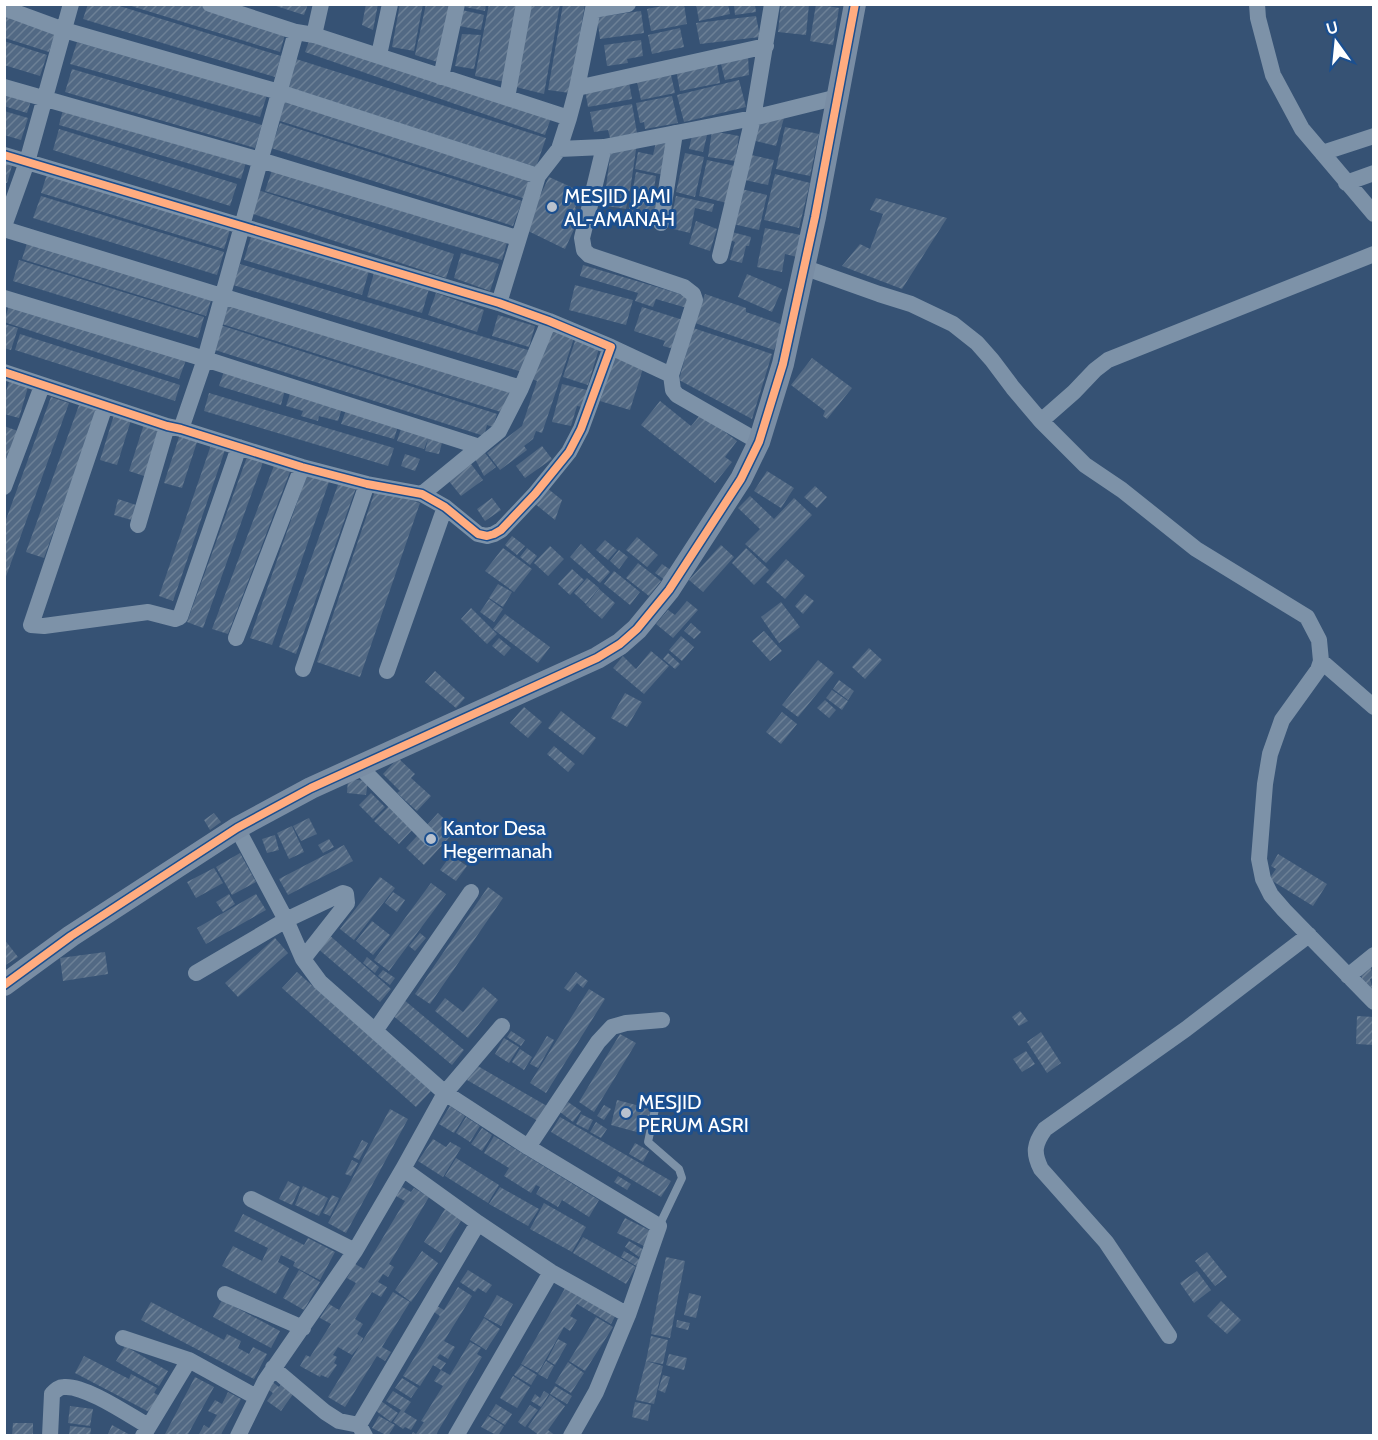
<svg xmlns="http://www.w3.org/2000/svg" width="1378" height="1440" font-family="Cabin,sans-serif">
	<style>
		.building { fill: url(#building-hatch) }
		.lines { fill: none; stroke-linecap: round; stroke-linejoin: round }
		.lane { stroke: #7d92a8; stroke-width: 8 }
		.street { stroke: #7d92a8; stroke-width: 16 }
		.secondary { stroke: #798da4; stroke-width: 22 }
		.cycleway-casing { stroke: #1b4f8f; stroke-width: 11 }
		.cycleway { stroke: #ffac80; stroke-width: 8 }
		.poi-dot { fill: #b9c2ce; stroke: #1b4f8f; stroke-width: 2 }
		.labels { text-anchor: middle; dominant-baseline: central; stroke-width: 6; stroke-linejoin: round; paint-order: stroke }
		.poi-label { font-size: 20px; fill: #fff; stroke: #1b4f8f; text-anchor: start }
	</style>
	<defs>
		<pattern id="building-hatch" width="6" height="6" patternUnits="userSpaceOnUse" patternTransform="scale(1.5)"><rect width="6" height="6" fill="#526984"/><path d="M-1 1l2-2M0 6l6-6M5 7l2-2" fill="none" stroke="#6c8096"/></pattern>
	</defs>
	<rect width="100%" height="100%" fill="#365274"/>
	<path class="building" d="M88,4H113L281,56L275,77L83,19Z
		M201,4L286,31L280,52L128,5Z
		M270,4H308L304,15Z
		M366,4H378L373,30L362,25Z
		M400,4H423L414,51L392,47Z
		M426,4H453L441,63L415,55Z
		M466,4H486L485,11L465,7Z
		M489,4H519L505,82L475,76Z
		M531,4H560L544,94L516,87Z
		M563,4H585L570,93L548,90Z
		M672,4H684L687,24L651,31L647,9Z
		M696,4H728L730,14L699,21Z
		M781,4H809L806,35L778,32Z
		M816,4L839,8L833,45L810,41Z
		M734,5H755L756,12L735,15Z
		M462,10L484,15L481,30L459,26Z
		M641,11L644,33L600,39L597,17Z
		M5,16L56,32L49,52L5,38Z
		M756,16L760,37L700,44L696,23Z
		M680,28L684,47L652,54L648,35Z
		M462,34L481,35L474,69L455,66Z
		M311,36L551,118L545,135L305,52Z
		M641,40L643,56L627,59L628,63L607,66L604,45Z
		M4,41L47,55L40,76L4,65Z
		M77,42L267,95L260,117L70,64Z
		M748,56L749,75L725,80L721,64Z
		M296,59L546,138L536,167L287,87Z
		M717,63L720,83L680,91L676,70Z
		M72,69L262,125L255,148L65,92Z
		M671,75L675,93L641,100L637,82Z
		M739,80L746,107L684,122L677,95Z
		M629,82L632,99L588,107L585,90Z
		M4,90L32,98L27,113L4,106Z
		M672,96L678,123L645,129L644,122L640,123L636,103Z
		M284,98L530,177L523,198L277,120Z
		M632,104L637,133L610,138L608,130L594,132L590,112Z
		M64,106L247,159L241,179L59,125Z
		M4,111L28,118L21,140L4,135Z
		M784,118L776,146L752,140L755,121Z
		M280,123L522,201L513,226L271,148Z
		M785,127L819,134L810,176L776,169Z
		M59,129L237,184L230,206L53,150Z
		M693,131L707,135L703,152L689,149Z
		M712,131L739,136L735,161L708,157Z
		M656,142L671,145L664,175L635,169L638,152L653,155Z
		M637,143L630,191L606,187L611,149Z
		M685,153L704,157L695,197L676,192Z
		M751,155L774,160L768,185L745,180Z
		M4,160L13,162L7,183H4Z
		M707,160L735,166L727,203L699,196Z
		M272,170L508,239L502,260L265,191Z
		M636,172L656,176L654,189L649,188L648,195L662,198L658,220L628,215Z
		M47,174L230,230L224,249L41,193Z
		M775,174L810,183L799,228L764,220Z
		M549,177L582,192L575,208L581,214L565,249L524,229Z
		M741,189L767,195L759,230L733,224Z
		M258,190L454,254L446,278L250,213Z
		M609,191L629,194L626,209L607,206Z
		M41,196L224,252L217,275L33,218Z
		M676,196L714,204L712,212L695,208L690,233L669,228Z
		M876,198L947,218L902,289L842,266L860,244L870,249L883,214L870,210Z
		M696,221L717,229L710,251L689,244Z
		M765,228L801,235L797,257L785,254L782,272L757,267Z
		M732,232L751,237L749,246H746L742,263L730,260L735,242L730,240Z
		M251,237L369,271L362,295L244,260Z
		M28,240L212,297L206,316L22,259Z
		M461,253L499,264L490,291L454,278Z
		M19,260L204,317L198,338L13,281Z
		M240,264L528,350L522,372L233,285Z
		M583,265L690,297L687,308L656,299L653,307L635,301L638,293L580,276Z
		M374,273L429,289L422,313L367,297Z
		M747,274L782,289L772,312L738,297Z
		M575,285L633,300L626,325L569,310Z
		M436,293L484,310L477,332L428,315Z
		M705,294L746,308V312L783,325L774,350L695,323Z
		M10,302L186,360L179,379L4,322Z
		M229,303L511,392L504,413L222,324Z
		M642,307L683,320L674,349L663,346L665,341L634,331Z
		M498,315L535,326L529,347L492,336Z
		M4,324L18,328L11,350L4,348Z
		M220,325L497,414L493,427L487,425L484,436L212,349Z
		M547,325L575,335L542,433L536,431L533,439L524,446L527,450L500,470L487,453L522,426L537,381L529,378Z
		M693,328L772,354L752,419L679,380Z
		M20,334L180,385L175,401L15,350Z
		M576,338L600,345L588,385L563,377Z
		M615,355L644,365L630,410L600,401Z
		M812,358L852,388L827,419L823,416L825,411L791,385Z
		M224,371L285,390L281,405L219,386Z
		M9,382L28,387L19,418L4,414V398Z
		M562,384L587,390L583,407L577,406L571,426L552,422Z
		M291,391L342,408L338,421L319,416L318,421L301,416L303,411L286,406Z
		M209,393L394,448L388,466L204,411Z
		M51,397L69,403L4,582V525Z
		M660,401L691,426L701,414L737,441L725,457L732,462L715,483L641,425Z
		M79,405L97,411L44,558L26,552Z
		M346,410L398,426L394,439L341,424Z
		M114,415L131,420L117,465L100,460Z
		M144,424L162,430L147,477L129,471Z
		M4,426L18,431L4,463Z
		M402,426L443,439L439,454L425,451L428,439L424,449L397,441Z
		M179,437L197,442L182,488L164,483Z
		M211,445L225,450L173,601L159,596Z
		M542,446L552,459L525,478L516,466Z
		M485,453L496,467L484,476L474,457Z
		M405,454L420,459L415,471L401,466Z
		M247,457L263,462L203,628L187,622Z
		M275,463L291,469L228,634L212,629Z
		M471,464L483,480L461,496L448,480Z
		M308,471L330,479L272,645L250,638Z
		M767,471L794,488L781,508L754,491Z
		M339,482L356,488L296,654L279,647Z
		M815,486L827,497L817,508L804,497Z
		M376,488L420,503L360,677L317,662Z
		M547,488L562,500L555,520L534,503Z
		M750,496L774,519L794,498L812,515L766,563L745,544L760,529L738,508Z
		M492,498L501,510L485,521L477,509Z
		M118,499L139,506L135,521L114,515Z
		M512,536L525,546L517,555L505,545Z
		M637,537L658,555L647,567L626,550Z
		M605,540L617,550L608,560L596,550Z
		M581,544L610,572L600,583L570,557Z
		M721,545L734,557L703,592L689,580Z
		M550,546L564,559L548,576L534,563Z
		M503,548L532,569L514,592L485,571Z
		M527,548L537,556L530,565L520,557Z
		M746,548L769,570L754,585L732,563Z
		M619,550L628,557L619,569L610,561Z
		M786,559L805,576L785,599L766,582Z
		M638,563L661,581L649,596L626,578Z
		M662,564L672,571L665,580L655,573Z
		M572,569L584,580L570,595L558,584Z
		M614,571L640,592L630,605L604,584Z
		M587,578L599,588L586,604L574,593Z
		M498,584L512,592L503,607L489,598Z
		M599,589L615,603L602,619L586,605Z
		M805,594L814,601L803,614L795,606Z
		M489,599L503,609L494,622L480,612Z
		M687,601L698,610L673,638L656,624L668,610L675,615Z
		M781,602L800,627L779,643L761,617Z
		M471,608L497,634L487,644L461,619Z
		M505,614L550,647L538,663L493,629Z
		M691,623L701,632L694,639L684,631Z
		M764,631L782,651L770,661L752,641Z
		M681,636L694,647L682,661L669,650Z
		M499,638L511,648L504,656L492,646Z
		M869,648L882,660L865,679L852,667Z
		M651,651L669,666L644,694L613,668L623,656L636,669Z
		M668,653L680,664L675,669L663,659Z
		M818,660L834,673L798,717L782,705Z
		M435,671L465,698L456,708L425,682Z
		M839,680L854,691L848,700L833,689Z
		M832,690L848,701L842,710L826,698Z
		M625,693L642,702L627,727L611,718Z
		M825,700L836,710L829,718L817,708Z
		M524,707L542,722L528,738L510,723Z
		M561,711L596,738L583,755L548,728Z
		M782,712L797,724L781,744L766,732Z
		M554,746L575,764L568,772L547,754Z
		M398,758L415,774L411,778L431,796L417,811L397,793L400,791L383,774Z
		M348,779L368,781L366,795L347,793Z
		M371,793L385,807L373,819L359,805Z
		M390,805L414,828L399,844L374,821Z
		M214,813L221,822L210,830L204,820Z
		M438,813L456,830L424,865L406,848Z
		M309,818L317,834L301,841L293,826Z
		M292,826L304,852L289,859L277,833Z
		M275,835L279,850L267,853L262,839Z
		M329,839L334,847L323,853L318,845Z
		M344,845L353,861L288,895L279,879Z
		M240,853L256,882L232,895L216,867Z
		M1278,854L1327,884L1313,906L1269,879L1276,869L1271,866Z
		M451,855L467,866L456,881L440,870Z
		M214,868L223,883L196,898L187,882Z
		M380,877L395,888L354,940L340,929Z
		M431,883L446,894L389,971L374,960Z
		M488,887L503,898L430,1004L415,994Z
		M393,892L405,900L397,912L385,903Z
		M229,894L235,904L223,912L216,902Z
		M256,894L266,910L206,944L197,928Z
		M372,921L390,935L373,955L356,941Z
		M420,933L426,938L415,951L409,946Z
		M328,934L391,989L380,1002L316,947Z
		M275,938L288,953L238,997L225,983Z
		M4,939L18,957L4,966Z
		M105,952L108,974L63,981L60,958Z
		M367,957L379,967L375,973L363,963Z
		M1371,968L1374,978L1370,979L1373,990L1365,992L1360,970Z
		M383,970L395,978L390,985L378,976Z
		M297,972L431,1091L416,1107L282,988Z
		M576,972L588,981L583,988L577,983L570,992L564,988Z
		M483,987L498,1000L468,1038L435,1011L445,998L463,1012Z
		M589,989L605,999L546,1093L530,1083Z
		M403,999L464,1050L452,1065L391,1014Z
		M1020,1011L1028,1021L1019,1026L1012,1017Z
		M1357,1016L1374,1017V1045L1356,1044Z
		M511,1031L525,1040L521,1046L507,1037Z
		M1041,1032L1061,1063L1047,1073L1027,1042Z
		M620,1034L636,1043L594,1112L579,1102Z
		M547,1036L554,1040L538,1068L530,1064Z
		M504,1038L519,1047L509,1063L495,1054Z
		M520,1049L532,1057L524,1070L512,1062Z
		M1026,1051L1035,1064L1022,1072L1013,1059Z
		M476,1065L547,1106L538,1121L467,1080Z
		M617,1100L651,1109L644,1134L611,1125Z
		M568,1102L581,1111L573,1122L560,1112Z
		M604,1105L611,1109L604,1120L597,1116Z
		M450,1106L465,1116L454,1133L439,1124Z
		M390,1109L408,1119L346,1233L328,1223Z
		M581,1114L593,1120L588,1130L576,1124Z
		M466,1117L480,1126L470,1142L456,1133Z
		M560,1117L671,1181L661,1197L551,1132Z
		M596,1122L607,1129L601,1138L590,1132Z
		M482,1128L492,1135L482,1151L471,1144Z
		M494,1136L599,1200L589,1217L562,1200L558,1207L536,1194L540,1187L536,1185L531,1193L504,1176L509,1168L484,1153Z
		M433,1139L446,1147L450,1142L461,1148L443,1177L418,1161Z
		M362,1140L368,1143L359,1160L353,1157Z
		M635,1143L649,1151L643,1162L629,1154Z
		M456,1158L499,1185L488,1203L445,1176Z
		M352,1160L358,1163L351,1176L345,1174Z
		M618,1176L631,1184L627,1190L614,1182Z
		M288,1181L300,1187L292,1205L279,1199Z
		M303,1186L328,1198L319,1216L295,1205Z
		M402,1187L411,1192L414,1188L429,1197L389,1264L394,1267L388,1277L383,1274L378,1282L387,1287L381,1297L372,1292L355,1319L363,1324L357,1334L363,1338L360,1345L393,1292L410,1302L382,1347L391,1352L385,1361L377,1356L345,1407L328,1397L360,1345L352,1355L338,1347L333,1355L337,1357L334,1363L337,1365L328,1378L321,1375L320,1377L300,1366L306,1355L310,1357L331,1324L320,1318L329,1304L339,1310L356,1283L347,1278L355,1264L364,1269L405,1201L396,1196Z
		M500,1187L539,1209L528,1226L489,1204Z
		M332,1195L339,1198L330,1216L323,1213Z
		M544,1203L586,1227L572,1252L530,1229Z
		M445,1209L462,1219L441,1253L424,1242Z
		M243,1214L304,1245L308,1238L335,1252L320,1280L293,1266L295,1262L281,1255L278,1262L289,1268L276,1294L222,1266L233,1246L262,1261L268,1248L234,1231Z
		M625,1218L653,1232L646,1247L617,1233Z
		M583,1237L636,1267L626,1284L573,1253Z
		M629,1241L644,1250L639,1257L625,1247Z
		M422,1251L438,1263L411,1302L395,1290Z
		M624,1251L642,1261L638,1267L621,1257Z
		M1207,1252L1227,1277L1215,1286L1195,1261Z
		M666,1257L685,1261L670,1338L651,1334Z
		M299,1270L320,1282L304,1310L283,1298Z
		M468,1270L492,1285L486,1293L478,1288L475,1292L460,1282Z
		M1197,1271L1211,1290L1194,1303L1180,1283Z
		M568,1283L618,1311L611,1324L577,1304L570,1316L577,1320L570,1331L564,1327L538,1373L521,1364Z
		M458,1287L472,1296L444,1341L455,1347L448,1359L440,1354L437,1358L446,1363L441,1370L433,1365L420,1386L403,1376L440,1316L431,1310L435,1305L444,1310Z
		M689,1293L701,1296L696,1318L684,1315Z
		M497,1295L513,1304L501,1326L484,1317Z
		M222,1300L280,1331L271,1348L213,1317Z
		M1221,1301L1241,1320L1227,1334L1207,1316Z
		M151,1302L224,1340L227,1334L241,1341L238,1348L249,1354L253,1347L267,1354L254,1379L141,1320Z
		M596,1317L613,1327L585,1371L569,1361Z
		M484,1318L500,1329L486,1350L470,1340Z
		M677,1320L690,1323L688,1330L676,1327Z
		M651,1336L668,1340L663,1364L646,1361Z
		M558,1339L567,1344L555,1365L547,1360Z
		M470,1342L481,1348L477,1354L482,1357L438,1431L436,1436H411L413,1432L416,1434L424,1422L421,1421L443,1386L434,1381L441,1370L450,1375Z
		M125,1346L168,1371L159,1386L116,1361Z
		M669,1354L687,1358L684,1370L666,1365Z
		M84,1356L129,1379L131,1374L157,1388L154,1393L162,1397L153,1414L75,1373Z
		M546,1361L554,1366L547,1379L538,1374Z
		M646,1361L663,1366L654,1404L636,1400Z
		M568,1362L584,1373L571,1393L555,1383Z
		M521,1365L537,1375L531,1385L514,1375Z
		M663,1375L670,1377L665,1393L658,1390Z
		M513,1376L530,1387L517,1408L500,1398Z
		M195,1377L214,1387L187,1436H164Z
		M402,1378L418,1388L411,1398L395,1388Z
		M284,1380L296,1390L281,1411L267,1401L273,1393L266,1388L271,1381L279,1387Z
		M555,1386L572,1396L567,1404L550,1394Z
		M393,1391L411,1402L404,1412L417,1420L411,1430L405,1427L403,1429L393,1422L401,1410L386,1401Z
		M544,1391L549,1394L541,1407L531,1401L535,1394L540,1398Z
		M228,1392L241,1399L220,1436H198L204,1425L209,1428L217,1415L208,1411L215,1400L222,1404Z
		M550,1395L565,1406L548,1430L556,1436H540L528,1427Z
		M381,1401L398,1413L391,1422L375,1410Z
		M635,1402L651,1405L648,1421L632,1417Z
		M496,1404L512,1414L505,1425L489,1415Z
		M530,1405L538,1410L525,1427L518,1422Z
		M70,1406L93,1409L90,1426L68,1423Z
		M379,1416L395,1425L388,1436L372,1428Z
		M488,1416L504,1426L498,1436L481,1427Z
		M13,1423H33V1436H12Z
		M112,1425L132,1436H107Z
		M70,1426L91,1428L90,1436H69Z"/>
	<g class="lines">
		<path class="lane" d="M655,1109L648,1142L679,1169L682,1178L659,1226"/>
		<path class="street" d="M210,4L296,32L314,35L569,118L559,149L538,176L499,303
			M1257,4L1258,18L1273,75L1302,129L1374,214
			M4,8L64,30L279,92L538,176
			M593,10L628,4
			M314,35L321,4
			M379,55L390,4
			M441,77L457,4
			M4,87L260,160L517,238
			M577,88L766,46
			M507,98L524,4
			M569,118L577,88L594,4
			M604,147L582,238L584,250L589,255L684,287L693,294L695,300L671,375L673,390L677,395L759,442
			M559,149L604,147L753,118L838,97
			M1322,153L1374,136
			M4,155L499,303L549,321L611,347L581,429L569,452L535,494L501,530L494,534L487,536L478,534L445,507L422,494L367,484L302,467L181,429L167,426L4,372
			M1346,183L1374,173
			M661,223L675,133
			M4,226L27,162L71,4
			M4,229L521,388
			M720,256L753,118L772,4
			M803,267L879,294L911,304L953,324L977,343L992,360L1013,388L1041,421L1074,392L1095,370L1108,360L1374,254
			M4,298L205,359L480,447
			M611,347L671,375
			M105,406L31,625L44,626L148,612L175,619L180,617L239,447
			M1041,421L1085,465L1122,490L1196,549L1307,617L1319,640L1321,661L1318,670L1282,720L1270,754L1265,784L1259,859L1263,879L1271,895L1284,910L1374,1002
			M181,429L205,359L296,32
			M4,487L42,386
			M422,494L499,431L521,388L549,321
			M138,525L167,426
			M236,638L302,467
			M1321,661L1374,707
			M303,669L367,484
			M387,671L445,507
			M359,766L431,839
			M237,828L286,920L303,959L320,982L445,1093L528,1147L659,1226L628,1315L596,1392L571,1436
			M196,973L286,920L343,893L346,894L347,903L303,959
			M1348,976L1374,955
			M375,1031L471,892
			M528,1147L598,1042L612,1027L626,1023L662,1020
			M403,1169L478,1223L551,1272L628,1315
			M251,1199L355,1251
			M225,1294L303,1328
			M1169,1336L1106,1242L1041,1169C1033,1153 1034,1144 1045,1129L1186,1029L1309,935
			M123,1338L189,1360L256,1397
			M273,1368L325,1412L339,1421L359,1425L365,1436
			M359,1425L478,1223
			M50,1436L52,1394C56,1390 59,1387 64,1387C85,1385 129,1415 148,1426
			M143,1436L189,1360
			M238,1436L265,1381L355,1251L403,1169L445,1093L502,1026
			M456,1436L551,1272"/>
		<path class="secondary" d="M4,985L71,936L237,828L311,788L597,658L620,644L637,629L669,590L741,479L759,442L783,364L815,217L855,4"/>
		<g class="cycleway-casing">
			<path id="cycleway" d="M4,155L499,303L549,321L611,347L581,429L569,452L535,494L501,530L494,534L487,536L478,534L445,507L422,494L367,484L302,467L181,429L167,426L4,372
				M4,985L71,936L237,828L311,788L597,658L620,644L637,629L669,590L741,479L759,442L783,364L815,217L855,4"/>
		</g>
		<use href="#cycleway" class="cycleway"/>
	</g>
	<g class="poi-dot">
		<circle cx="552" cy="207" r="6"/>
		<circle cx="431" cy="839" r="6"/>
		<circle cx="626" cy="1113" r="6"/>
	</g>
	<g class="labels">
		<g class="poi-label">
			<text x="564" y="196">MESJID JAMI<tspan x="564" dy="23">AL-AMANAH</tspan></text>
			<text x="443" y="828">Kantor Desa<tspan x="443" dy="23">Hegermanah</tspan></text>
			<text x="638" y="1102">MESJID<tspan x="638" dy="23">PERUM ASRI</tspan></text>
		</g>
	</g>
	<rect width="1378" height="1440" fill="none" stroke="#ffffff" stroke-width="12"/>
	<g transform="translate(1336 42) rotate(345)" stroke="#1b4f8f" stroke-width="4.5" paint-order="stroke">
	<path d="M0-4.5L10 22L0 15L-10 22Z" fill="#ffffff"/>
	<text y="-9" font-size="16" font-weight="bold" text-anchor="middle" fill="#ffffff">U</text>
	</g>
</svg>
